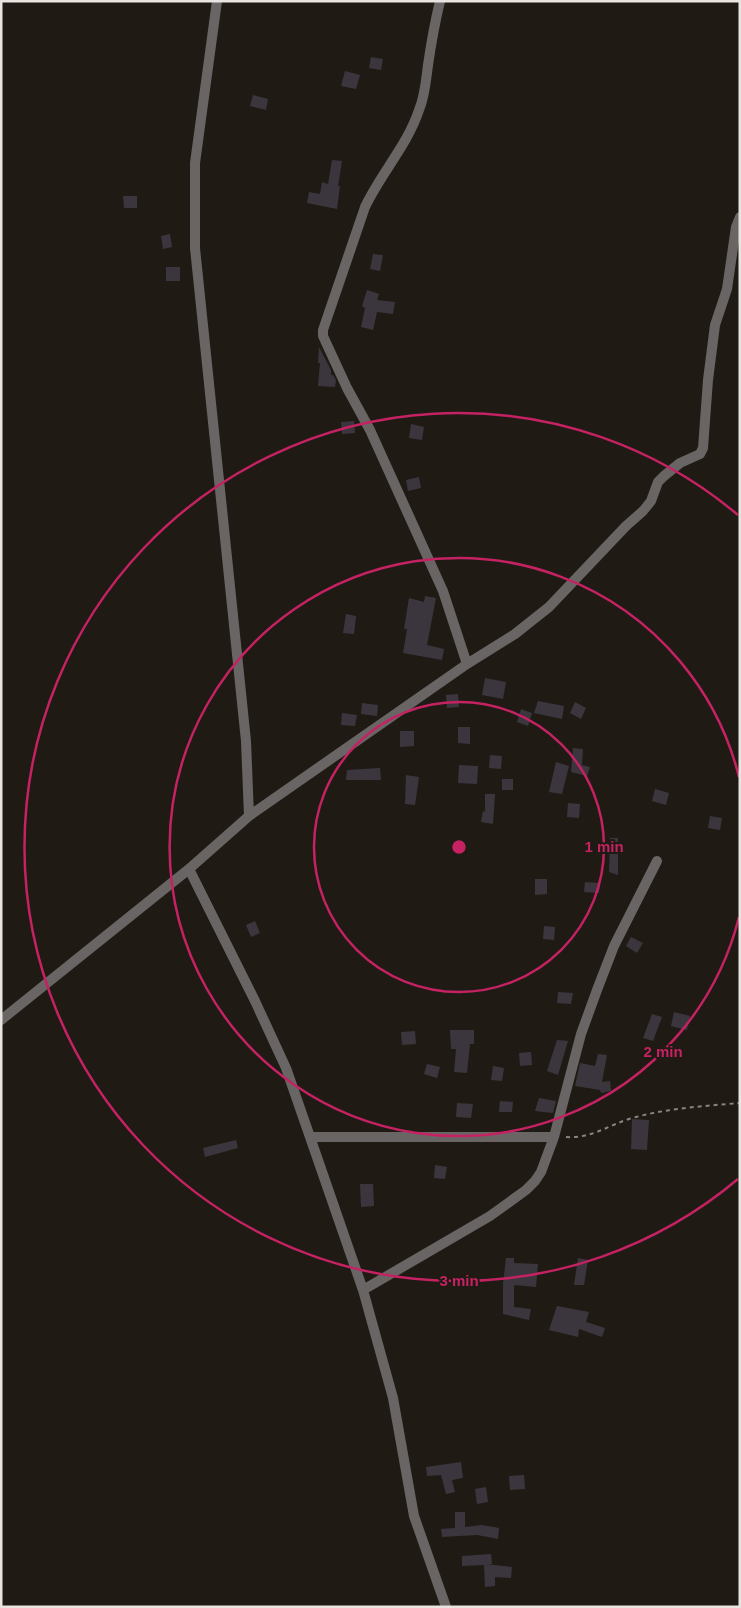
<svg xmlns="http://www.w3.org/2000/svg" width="741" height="1608" font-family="Arial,sans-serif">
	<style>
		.building { fill: #3b363e }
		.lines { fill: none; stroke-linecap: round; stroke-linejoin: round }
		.path { stroke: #89847f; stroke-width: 2; stroke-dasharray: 4 4; stroke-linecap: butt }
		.minor { stroke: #6a6565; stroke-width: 10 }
		.ring { fill: none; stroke: #c42262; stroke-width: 2.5 }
		.centre { fill: #c42262; stroke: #201a14; stroke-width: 2.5 }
		.ring-label { font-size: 15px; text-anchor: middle; font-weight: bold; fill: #c42262; stroke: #201a14; stroke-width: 4; stroke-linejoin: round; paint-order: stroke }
	</style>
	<rect width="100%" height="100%" fill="#201a14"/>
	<path class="building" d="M371,57L383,59L381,70L369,68Z
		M345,71L360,75L356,89L341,86Z
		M253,95L268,99L266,110L250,106Z
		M332,160L342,161L338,186H340L337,209L307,203L309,192L320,194L322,182L328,184Z
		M123,196H137V208H124Z
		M170,234L172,247L163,249L161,236Z
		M373,254L383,255L380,271L370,269Z
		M166,267H180V281H166Z
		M367,290L379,294L377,300L395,302L393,314L377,312L373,330L361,327L365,308L362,306Z
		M319,347L331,370V375H333L336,380L335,387L318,386L320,363H318Z
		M354,421L355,433L342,434L341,422Z
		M411,424L424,427L422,440L409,438Z
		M419,477L421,488L408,491L406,480Z
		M425,596L436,598L427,645L444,649L442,660L403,653L407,629H404L409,598L424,602Z
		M346,614L356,616L354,634L343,633Z
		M485,678L506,682L503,699L482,695Z
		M458,694L459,707L447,708L446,695Z
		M538,701L564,706L562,719L534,713Z
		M575,702L586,708L581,719L570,713Z
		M362,703L378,705L377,716L361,714Z
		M521,709L532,713L528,726L517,722Z
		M342,713L357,715L355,726L341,725Z
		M458,727H470V744L458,743Z
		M400,731H414V746L400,747Z
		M573,748L583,749L582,765L590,767L587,776L571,772Z
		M490,755L502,756L501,769L489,768Z
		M556,762L569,766L562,794L549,792Z
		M459,765L478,766L477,784L458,783Z
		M380,768L381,780H346L347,770Z
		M406,775L419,777L415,805L405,804Z
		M502,779H513V790H502Z
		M655,789L669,793L666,805L652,801Z
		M485,794H495L493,824L481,822L483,811L485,812Z
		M568,803L580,804L579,818L567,817Z
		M710,816L722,818L720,830L708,828Z
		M610,838H618V875L609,872Z
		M535,879H547V894L535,895Z
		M585,882L600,883L599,893L584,892Z
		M255,921L260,933L251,937L246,925Z
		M544,926L555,927L554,940L543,939Z
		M631,937L643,943L637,953L626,946Z
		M558,992L573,993L571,1004L557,1003Z
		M674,1012L690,1016L687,1030L671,1026Z
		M652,1014L662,1017L653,1041L643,1038Z
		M450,1030H474V1044H470L467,1073L454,1072L456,1049H451Z
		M415,1031L416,1044L402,1045L401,1032Z
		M557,1040L568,1041L558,1075L547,1071Z
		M531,1052L532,1065L520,1066L519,1053Z
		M598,1054L607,1055L602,1082L610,1081L611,1091L601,1093L600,1090L575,1086L580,1063L595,1066Z
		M427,1064L440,1067L437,1078L424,1074Z
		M493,1066L504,1068L502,1081L491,1080Z
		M539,1098L556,1101L553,1113L535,1111Z
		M500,1101L513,1102L512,1112H499Z
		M457,1103L473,1104L471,1118L456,1117Z
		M632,1119L649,1120L647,1150L631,1149Z
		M236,1140L238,1148L205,1157L203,1148Z
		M435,1165L447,1167L445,1179L434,1178Z
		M360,1184H373L374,1206L361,1207Z
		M506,1258H514V1263L538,1264L536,1287L514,1285V1307L531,1309L529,1320L503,1314V1284Z
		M578,1258L588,1260L584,1285H574Z
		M557,1306L589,1312L586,1322L605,1328L602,1337L579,1329L578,1337L549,1330Z
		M461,1462L463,1478L452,1480L455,1492L446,1494L441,1475L427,1476L426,1467Z
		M524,1475L525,1489L510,1490L509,1476Z
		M486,1487L488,1502L477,1504L475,1489Z
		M455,1512H465V1527L482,1525L499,1528L498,1539L477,1535L442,1537L441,1529L455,1528Z
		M491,1554L492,1564H486L512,1567L511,1578L495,1577V1586L485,1587L484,1565L462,1566V1556Z"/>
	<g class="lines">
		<path class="path" d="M566,1137C593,1139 611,1123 636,1117C670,1108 705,1106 740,1103"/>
		<path class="minor" d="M217,1L195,163V248L246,741L249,816
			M440,1C435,22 431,44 428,65C426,80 425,96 419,110C407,146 381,173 365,207L323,330V336L347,388L370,430L443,591L467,664L515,634L549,607L626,526L643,511L651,501L658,482L664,476L680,463L700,454L703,448L708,380L715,325L727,289L736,227L740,217
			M189,869L255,1001L286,1068L310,1137L363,1290L393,1398L414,1516L446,1607
			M1,1020L189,869L249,816L467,664
			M310,1137H554
			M363,1290L490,1216L526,1190L535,1181L541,1172L554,1137L581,1034L597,990L614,946L657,861"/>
	</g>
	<g class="ring">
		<circle cx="459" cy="847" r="145"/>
		<path d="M739 917A289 289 0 1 1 739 777"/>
		<path d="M738 1179A434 434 0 1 1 738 515"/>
	</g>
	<circle cx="459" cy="847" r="8" class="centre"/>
	<g class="ring-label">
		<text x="604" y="852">1 min</text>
		<text x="663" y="1057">2 min</text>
		<text x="459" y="1286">3 min</text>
	</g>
	<rect width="741" height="1608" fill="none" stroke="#e8e4df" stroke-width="5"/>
</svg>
